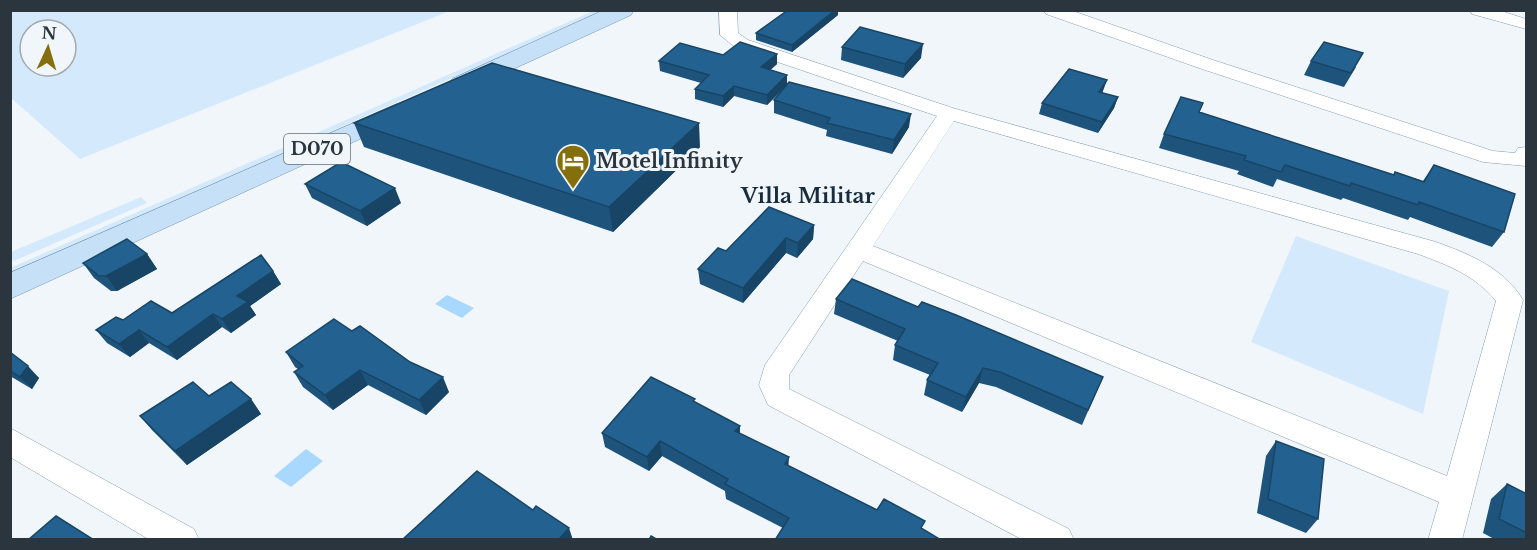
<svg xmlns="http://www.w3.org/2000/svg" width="1537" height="550" font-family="'Libre Baskerville',serif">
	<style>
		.green { fill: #d4eafc; fill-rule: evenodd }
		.water { fill: #a9d8ff }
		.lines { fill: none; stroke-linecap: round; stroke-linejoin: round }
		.minor-casing { stroke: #869eb2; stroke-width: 1 }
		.primary-casing { stroke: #7696b2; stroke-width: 1 }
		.minor { fill: #fff; fill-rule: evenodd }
		.primary { fill: #c5e0f7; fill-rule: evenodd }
		.wall { fill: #1e547c }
		.shaded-wall { fill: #184565 }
		.building { fill: #236290; stroke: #184565; stroke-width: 1.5 }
		.labels { text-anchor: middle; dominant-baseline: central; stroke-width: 6; stroke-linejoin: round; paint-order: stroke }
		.shield { fill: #f1f6fb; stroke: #666f77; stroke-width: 1.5 }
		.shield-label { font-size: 18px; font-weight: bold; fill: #2b353e }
		.poi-label { font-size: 20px; font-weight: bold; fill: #2b353e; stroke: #f1f6fb; text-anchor: start }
		.neighbourhood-label { font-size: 21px; font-weight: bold; fill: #172c3c; stroke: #f1f6fb }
	</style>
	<rect width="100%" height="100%" fill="#f1f6fb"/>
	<path class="green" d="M11,10H450V11L80,159L11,98ZM30,30H66V66H30Z
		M593,11H608L381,109L11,276L10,268Z
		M141,197L147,203L14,261L11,258V252Z
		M1296,236L1449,291L1423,414L1251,342Z"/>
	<path class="water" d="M447,295L474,308L462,318L435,304Z
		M306,449L323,461L291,487L274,476Z"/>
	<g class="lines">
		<g class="minor-casing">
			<path id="minor" d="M719,10H737L738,33L748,40L956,109L1436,242C1469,254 1504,268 1523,300L1462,540H1428L1439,502L863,261L789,375V389L1069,529L1074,540H1023L768,405L759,385L765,365L937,116L736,48L720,35ZM954,121L1418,254C1448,265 1476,276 1496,301L1447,476L873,246Z
				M1044,10H1070L1213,60L1493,151L1515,153L1518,148L1526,147V166L1483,162L1199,68L1046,14Z
				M1470,10H1498L1526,19V29L1472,14Z
				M10,428L194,529L199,540H150L10,457Z"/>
		</g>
		<g class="primary-casing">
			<path id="primary" d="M604,10H634L631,15L470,89L461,92L452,89L448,84L452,79Z
				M397,104L406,106L410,112L406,118L10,299V273Z"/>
		</g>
		<use href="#minor" class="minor"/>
		<use href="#primary" class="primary"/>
	</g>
	<path class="wall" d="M838,15L792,52L756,40V33Z
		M842,47L921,58L903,78L841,60Z
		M777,54V64L770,70L787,75V85L767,105L734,96L723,107L695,99V89L701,83L660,71L659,61L723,55Z
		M1311,61L1356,67L1344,87L1304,75Z
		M1103,91L1102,93L1118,97L1114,108L1098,133L1039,114L1042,103Z
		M774,100L909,127L892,154L826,136L827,130L774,113Z
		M1199,112L1393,175L1395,172L1423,181L1434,165L1504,232L1492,247L1410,217L1408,220L1343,198L1341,200L1277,179L1273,187L1237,174L1239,171L1159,148L1164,134Z
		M354,123L700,147L613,232L364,147Z
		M305,184L401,203L367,226L312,198Z
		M814,225L813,239L797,258L786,253L743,303L700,284L698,269L726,251Z
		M147,254L157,269L117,291H111L94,278L83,263Z
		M273,271L281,284L250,306L256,315L231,333L222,327L177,360L149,343L130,357L107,343L96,330L123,320L172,313Z
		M836,299L918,307L1103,377L1082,425L996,387L979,383L962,412L924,395L927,380L930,375L893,360L895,345L898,341L834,314Z
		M352,331L449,392L426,415L368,385L333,410L303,387L294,372L298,369L295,367L286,352Z
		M10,352L39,378L32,389L10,376Z
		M209,396L251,399L261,414L187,465L152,430L140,416Z
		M695,402L740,426V434L789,466L877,510L925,521L783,528L726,499L725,491L662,456L649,471L605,447L602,433Z
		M1276,441L1318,519L1306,533L1257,513L1266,456Z
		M1507,484L1527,494V540H1496L1483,533L1491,499Z"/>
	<path class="shaded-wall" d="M835,10H838V15L792,52V45Z
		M923,44L921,58L903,78L905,64Z
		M777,54V64L761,78V67Z
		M787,75V85L767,105V95Z
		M1107,80L1103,91L1096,102L1099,92Z
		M734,86V96L723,107V96Z
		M1118,97L1114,108L1098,133L1102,122Z
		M911,114L909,127L892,154L894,140Z
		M699,123L700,147L613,232L609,207Z
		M395,188L401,203L367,226L360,211Z
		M814,225L813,239L797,258L798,243Z
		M786,238V253L743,303V288Z
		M147,254L157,269L117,291L106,276Z
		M273,271L281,284L250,306L256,315L231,333L222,319L237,296Z
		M213,314L222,327L177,360L167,347Z
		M139,330L149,343L130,357L119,344Z
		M28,366L39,378L32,389L20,377Z
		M983,368L979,383L962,412L966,397Z
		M360,370L368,385L333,410L325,395Z
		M443,377L449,392L426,415L419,400Z
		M251,399L261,414L187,465L175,451Z
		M740,426V440L735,431Z
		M660,441L662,456L649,471L647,457Z
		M789,457L788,472L785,464Z
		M569,528L573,540H560V538Z"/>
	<path class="building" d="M788,10H835L792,45L756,33Z
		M860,27L923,44L905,64L842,47Z
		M740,42L777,54L761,67L787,75L767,95L734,86L723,96L695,89L709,75L659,61L680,43L723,55Z
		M1324,42L1363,53L1351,73L1311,61Z
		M492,63L699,123L609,207L354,123Z
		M1069,69L1107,80L1099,92L1118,97L1102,122L1042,103Z
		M789,82L911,114L894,140L827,123L830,118L774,100Z
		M1181,97L1203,103L1199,112L1394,175L1395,172L1424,182L1434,165L1515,194L1504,232L1419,202L1418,205L1351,183L1350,186L1285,165L1281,172L1244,160L1246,156L1164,134Z
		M341,162L395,188L360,211L305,184Z
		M769,207L814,225L798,243L786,238L743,288L698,269L718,248L726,251Z
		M127,239L147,254L106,276H99L83,263Z
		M261,255L273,271L237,296L248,302L222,319L213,314L167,347L139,330L119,344L96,330L116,317L123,320L151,301L172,313Z
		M852,279L918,307L922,302L956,315L1103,377L1088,410L1000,372L983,368L966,397L927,380L938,363L895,345L905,329L836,299Z
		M334,319L352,331L360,326L410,362L443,377L419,400L360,370L325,395L294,372L303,366L286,352Z
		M10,352L28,366L20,377L10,371Z
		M651,377L695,399L693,401L740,426L735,431L789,457L785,464L877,510L884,499L925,521L921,528L941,540H775L789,518L725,484L728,479L660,441L647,457L602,433Z
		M193,382L209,396L231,382L251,399L175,451L140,416Z
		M1276,441L1324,459L1318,519L1268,499Z
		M477,471L533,510L536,506L569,528L560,538L562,540H402Z
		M1507,484L1527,494V533L1499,519Z
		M56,516L94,540H28Z
		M651,536L658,540H649Z"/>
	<defs>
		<g id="hotel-pin" transform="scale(1.725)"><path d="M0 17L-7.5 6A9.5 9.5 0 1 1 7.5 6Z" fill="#856e0c" stroke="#f1f6fb"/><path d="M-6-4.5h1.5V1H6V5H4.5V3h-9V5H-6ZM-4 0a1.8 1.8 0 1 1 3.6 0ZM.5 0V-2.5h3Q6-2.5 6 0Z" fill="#fff"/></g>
	</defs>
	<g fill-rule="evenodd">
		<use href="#hotel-pin" x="573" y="161"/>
	</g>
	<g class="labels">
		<rect class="shield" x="284" y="134" width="66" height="30" rx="4.5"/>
		<g class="shield-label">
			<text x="317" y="149">D070</text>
		</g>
		<g class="poi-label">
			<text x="596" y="161">Motel Infinity</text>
		</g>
		<g class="neighbourhood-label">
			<text x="808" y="196">Villa Militar</text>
		</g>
	</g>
	<rect width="1537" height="550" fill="none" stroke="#2b353e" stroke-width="24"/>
	<g transform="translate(48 48) rotate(4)"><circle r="28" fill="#f1f6fb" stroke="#a2a9af" stroke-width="1.5"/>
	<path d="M0-4.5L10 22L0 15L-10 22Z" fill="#856e0c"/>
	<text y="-9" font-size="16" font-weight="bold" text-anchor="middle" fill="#2b353e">N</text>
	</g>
</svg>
